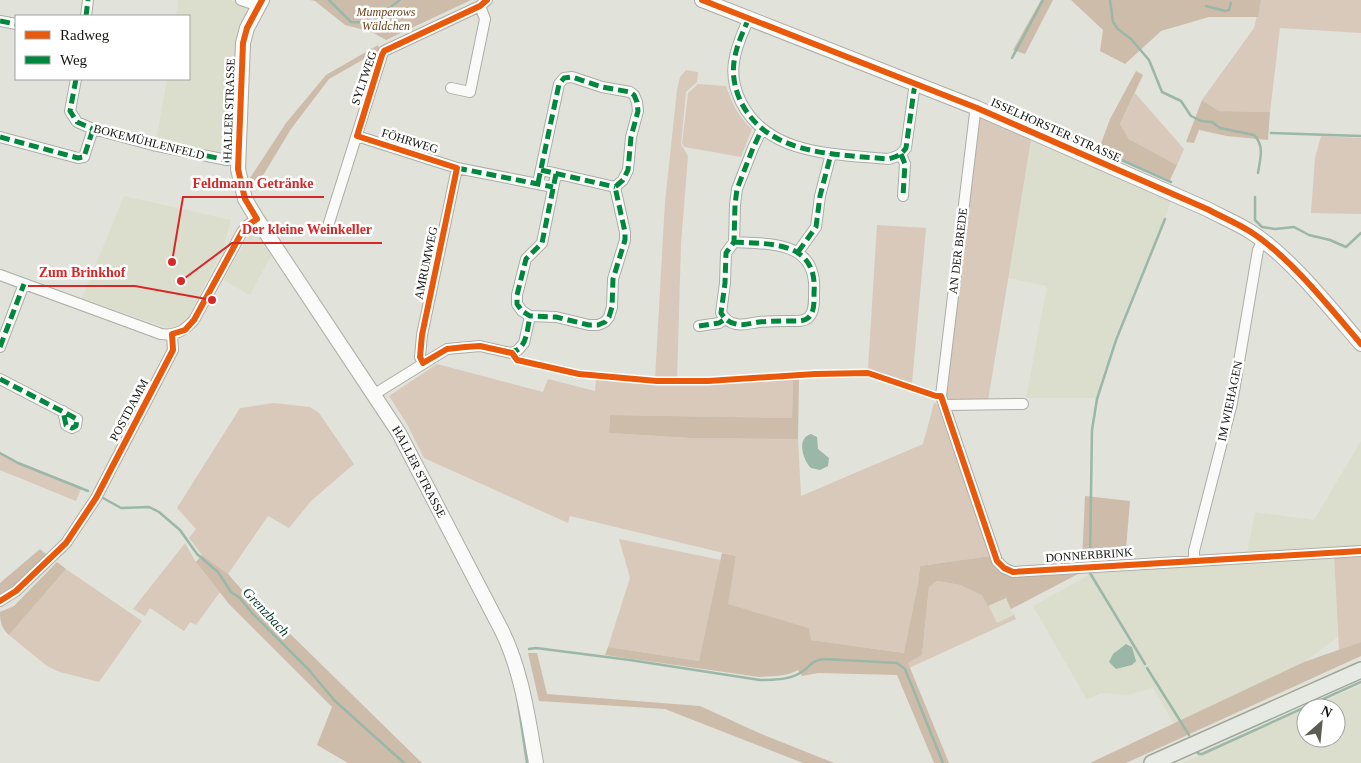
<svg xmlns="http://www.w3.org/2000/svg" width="1361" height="763" font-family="'Times New Roman',serif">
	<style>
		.built { fill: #dcdecd }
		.green { fill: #d8c9ba }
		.forest { fill: #cdbcaa }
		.water { fill: #9ab7a7 }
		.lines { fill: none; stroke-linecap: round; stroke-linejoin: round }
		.stream { stroke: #9ab7a7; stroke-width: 2.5 }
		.street-casing { stroke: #adada7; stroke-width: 12 }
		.secondary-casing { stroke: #adada7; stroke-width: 16 }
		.primary-casing { stroke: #a0a799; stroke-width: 18 }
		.street { stroke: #fafbf9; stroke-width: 10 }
		.secondary { stroke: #fafbf9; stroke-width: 14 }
		.primary { stroke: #e6eae3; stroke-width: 15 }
		.quiet { stroke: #00873e; stroke-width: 5; stroke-dasharray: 10 5; stroke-linecap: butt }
		.cycleway-casing { stroke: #fff; stroke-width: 9 }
		.cycleway { stroke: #e8590c; stroke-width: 6 }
		.labels { text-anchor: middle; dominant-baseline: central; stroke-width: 5; stroke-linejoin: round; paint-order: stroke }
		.park-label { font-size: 12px; font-style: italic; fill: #6d4016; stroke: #fff }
		.street-label { font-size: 12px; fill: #14150f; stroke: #fff }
		.water-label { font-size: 14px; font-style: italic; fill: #08402c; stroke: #fff }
		.leader { fill: none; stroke: #d62828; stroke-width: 2 }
		.callout-dot { fill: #d62828; stroke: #fff; stroke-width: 2 }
		.callout-label { font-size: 14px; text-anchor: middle; font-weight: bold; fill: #d62828; stroke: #fff; stroke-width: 5; stroke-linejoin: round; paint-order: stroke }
	</style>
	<rect width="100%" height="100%" fill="#e1e2da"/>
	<path class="built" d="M178,0H231L249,6L236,42L229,151L220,152L156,141L167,79H189V16H176Z
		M1031,140L1171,202L1114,339L1096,398H1026L1047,286L1008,278Z
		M124,196L231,220L224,245L213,269L188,318L180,325L172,328L164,327L82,298Z
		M252,234L260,236L272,254L250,295L223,280L248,237Z
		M1361,441V548L1247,553L1255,512L1314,520Z
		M1334,556L1338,637L1304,662L1174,724L1153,688L1127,695L1101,693L1087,700L1033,606L1087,576L1090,571Z
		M1006,598L1014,615L997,623L988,606Z
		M1361,685V763H1181L1306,709V738H1336V708H1309Z"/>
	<path class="green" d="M1261,0H1361V33L1280,28L1270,112L1219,111L1202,100L1254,28Z
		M686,70L698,72L697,82L686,92L681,144L688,156L681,244L677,379H655L665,202L677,90L680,77Z
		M698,84L726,86C732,103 738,117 752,129L741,157L685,147L682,144L688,93Z
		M1135,93L1184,149L1177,165L1129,139L1120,124Z
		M980,117L1031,140L988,401L952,402L945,395L977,120Z
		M1321,136L1361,138V214L1311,213L1315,158Z
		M877,225L926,228L912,383L868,369Z
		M437,364L543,392L548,379L595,391L596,378C661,390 728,384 793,378L792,418L610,415L609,433L689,438L798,439L801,496L923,444L934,403L937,404L990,556L920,566L918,584L905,653L810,640L809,628L727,604L736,556L570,516L568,523L424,458L407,424L389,396Z
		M274,403L310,407L319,413L354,464L311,501L289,528L268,516L228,574L202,555L189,538L196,529L177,508L240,408Z
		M0,454L18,464L81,489L76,501L0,470Z
		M619,539L721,560L699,661L608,647L630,578Z
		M185,543L196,562L220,592L196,625L190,622L184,631L150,608L145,616L133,609Z
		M1361,554V642L1339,650L1334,556Z
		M66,569L142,621L99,682L60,672L47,666L9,635Z
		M937,581L960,585L983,595L997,623L1014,615L1016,619L909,668L908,663L922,655L929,587Z"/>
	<path class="forest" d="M310,0H471L386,40L372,32L345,25L315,1Z
		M1041,0H1053L1025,54L1013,50Z
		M1071,0H1261L1258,17H1209L1161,31L1125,64L1100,51L1103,30Z
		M378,45L380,50L329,79L291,129L253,192L250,178L286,123L326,75Z
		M1136,71L1143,75L1120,124L1129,139L1177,165L1170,180L1099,149L1110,119Z
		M1202,100L1219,111L1270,112L1268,140L1227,136L1199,130L1194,143L1186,142Z
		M799,377L798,439L689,438L609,433L610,415L792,418L793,378Z
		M1085,496L1130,501L1125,561L1082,563Z
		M40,549L47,555L13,588L0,597V583Z
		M722,553L736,556L728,604L809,628L811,640L904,653L918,584L920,566L990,556L1002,571H1077L1078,574L1011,609L1006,598L988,606L982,595L960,585L937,581L929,587L922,655L908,663L949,763H934L897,675L818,673L802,676L798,670C786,677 772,676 759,677L605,655L608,647L699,661Z
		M202,555L228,574L264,615L278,622L422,763H348L317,745L332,707L229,604L196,562Z
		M57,562L66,569L9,635C2,629 0,622 0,612L14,606Z
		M1361,642V656L1126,763H1090L1304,662Z
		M528,653H537L547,694L700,706L759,733L834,763H803L665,709L539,701Z"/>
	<path class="water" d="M811,434L817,437L818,449L829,458L828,466L820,470L811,468C803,461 796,438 811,434Z
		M1126,644L1132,647L1136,661L1132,665L1116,669L1109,662L1113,654Z"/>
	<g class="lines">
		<path class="stream" d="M329,0L351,22C379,24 379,14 400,0
			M1110,0L1113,22L1118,29L1131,39L1149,60L1162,92L1181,101L1191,116L1201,121L1212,122L1220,128L1254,135C1265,146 1260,159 1258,173
			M1206,6L1225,11L1229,10L1231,3
			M1012,58L1043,0
			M1001,106L1003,109L1074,140
			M1271,133L1361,136
			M1099,150L1171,182
			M1255,197V220L1262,227L1275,229L1294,227L1309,235L1330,240L1346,247L1361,233
			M0,453L18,463L88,491
			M103,498L121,508L149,507L159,512L180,530L197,554L218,572L231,592L240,598L252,613L309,670L334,700L404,763
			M1090,556L1092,430L1097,399L1116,340L1165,219
			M1090,573L1145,664
			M529,649L536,648L630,660L760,680C772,680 789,680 800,673C811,667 809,661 824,659L897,663L905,669L943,763
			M1147,668L1189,735
			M517,695L527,763
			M1197,752L1199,754H1202L1361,682"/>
		<g class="street-casing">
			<path id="street" d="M241,0L259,6
				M86,16L88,0
				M749,18C743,32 736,46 734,62C732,75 735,90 741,102C768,156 836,154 888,159C897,157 901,155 906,148L914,90L916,84
				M0,21L16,24
				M76,79L70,111L77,122L93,129L153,145L227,160L237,159
				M451,88L470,92L485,19L480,6
				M977,108L975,113L941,396L997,561L1004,568L1013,572L1361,551
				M357,136L457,168L553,187
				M0,137L78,158L84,157L93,129
				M901,154L905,164L903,196
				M541,170L615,187
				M556,174L542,243L526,259L517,295V304L522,311L530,316L556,317L589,325H598L605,322L609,317L612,307L613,279L625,240V232L615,187
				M538,183L559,84L564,78L572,77L602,87L630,92L634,95L637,102L638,111L631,137L628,170L623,180L615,187
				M328,226L382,55L384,51L480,6L487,0
				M734,242C771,244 818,241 814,293C814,301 815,312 808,318C803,322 796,321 789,321C779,321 769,321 759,322C751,323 743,326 736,324C729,323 725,319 721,313L725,283L726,253L734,242L735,205L737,189L753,148L762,129
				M798,252L816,227L820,196L831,154
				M0,275L161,334C175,336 184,331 194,320L242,232L248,225L257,219
				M699,326L719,323L725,319
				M0,347L24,284
				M423,363L420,357L422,335L457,168
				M0,379L77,419L76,426L72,428L66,425L63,411
				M373,395L447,349L480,346L506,352L512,353L518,350L524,343L530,316
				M944,405L1023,404
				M1194,560V551L1232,403L1258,250L1263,241
				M0,601L16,591L66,543L96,498L173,350L172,334"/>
		</g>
		<g class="secondary-casing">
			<g id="secondary">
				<path id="s1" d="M262,0L247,28L243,43L238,169L245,199L257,219L399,433L502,631C522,672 528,718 536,763"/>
				<path d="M702,0L977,108L1207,209C1222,217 1237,223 1251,232C1291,258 1330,308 1361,344"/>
			</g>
		</g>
		<g class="primary-casing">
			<path id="primary" d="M1152,763L1361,670"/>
		</g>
		<use href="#street" class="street"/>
		<use href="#secondary" class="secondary"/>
		<use href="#primary" class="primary"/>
		<path class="quiet" d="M86,16L88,0
			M749,18C743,32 736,46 734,62C732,75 735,90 741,102C768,156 836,154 888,159C897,157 901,155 906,148L914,90L916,84
			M0,21L16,24
			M76,79L70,111L77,122L93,129L153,145L227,160L237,159
			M0,137L78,158L84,157L93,129
			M901,154L905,164L903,196
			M457,168L553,187
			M541,170L615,187
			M556,174L542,243L526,259L517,295V304L522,311L530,316L556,317L589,325H598L605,322L609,317L612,307L613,279L625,240V232L615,187
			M538,183L559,84L564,78L572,77L602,87L630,92L634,95L637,102L638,111L631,137L628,170L623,180L615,187
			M734,242C771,244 818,241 814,293C814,301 815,312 808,318C803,322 796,321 789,321C779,321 769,321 759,322C751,323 743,326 736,324C729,323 725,319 721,313L725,283L726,253L734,242L735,205L737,189L753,148L762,129
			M798,252L816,227L820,196L831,154
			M699,326L719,323L725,319
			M0,347L24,284
			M509,352C527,352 527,330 530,316
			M0,379L77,419L76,426L72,428L66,425L63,411"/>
		<g class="cycleway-casing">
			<path id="cycleway" d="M487,0L480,6L384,51L382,55L357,136L457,168L422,335L420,357L423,363L447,349L465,347L480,346L512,353L517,360L579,374L657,381H708L815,374L868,373L936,396H941L997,561L1004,568L1013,572L1361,551
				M702,0L977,108L1207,209C1222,217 1237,223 1251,232C1291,258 1330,308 1361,344
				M0,601L16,591L66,543L96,498L173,350L172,334L185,330L194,320L242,232L248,225L257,219L245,199L238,169L243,43L247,28L262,0"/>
		</g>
		<use href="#cycleway" class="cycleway"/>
	</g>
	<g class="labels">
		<g class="park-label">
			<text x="386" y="12">Mumperows<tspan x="386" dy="14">Wäldchen</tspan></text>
		</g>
		<g class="street-label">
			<text transform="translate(364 78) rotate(-71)">SYLTWEG</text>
			<text transform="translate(229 109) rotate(-88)">HALLER STRASSE</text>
			<text transform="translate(1056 130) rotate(24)">ISSELHORSTER STRASSE</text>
			<text transform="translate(410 141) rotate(17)">FÖHRWEG</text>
			<text transform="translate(149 142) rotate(14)">BOKEMÜHLENFELD</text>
			<text transform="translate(958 251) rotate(-83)">AN DER BREDE</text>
			<text transform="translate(426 263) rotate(-78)">AMRUMWEG</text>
			<text transform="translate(1230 401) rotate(-78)">IM WIEHAGEN</text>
			<text transform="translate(129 410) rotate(-62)">POSTDAMM</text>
			<text stroke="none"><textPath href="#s1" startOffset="528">HALLER STRASSE</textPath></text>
			<text transform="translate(1089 555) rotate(-4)">DONNERBRINK</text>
		</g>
		<g class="water-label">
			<text transform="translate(266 612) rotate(47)">Grenzbach</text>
		</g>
	</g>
	<path class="leader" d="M172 262L183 197H324M181 281L232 243H382M212 300L135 286H28"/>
	<g class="callout-dot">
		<circle cx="172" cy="262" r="5"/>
		<circle cx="181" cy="281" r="5"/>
		<circle cx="212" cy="300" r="5"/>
	</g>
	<g class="callout-label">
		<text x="253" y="188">Feldmann Getränke</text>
		<text x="307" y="234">Der kleine Weinkeller</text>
		<text x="82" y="277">Zum Brinkhof</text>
	</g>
	<rect x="15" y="15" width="175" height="65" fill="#ffffff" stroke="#a1a19f"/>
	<rect x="25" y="31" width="25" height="8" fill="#e8590c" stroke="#a1a19f"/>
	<text x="60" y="40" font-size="15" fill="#14150f">Radweg</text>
	<rect x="25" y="56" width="25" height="8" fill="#00873e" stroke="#a1a19f"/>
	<text x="60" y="65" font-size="15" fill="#14150f">Weg</text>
	<g transform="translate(1321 723) rotate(27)"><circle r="24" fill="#ffffff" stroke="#a1a19f"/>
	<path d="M0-4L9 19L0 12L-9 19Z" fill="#5c5d56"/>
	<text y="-8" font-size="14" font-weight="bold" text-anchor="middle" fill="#14150f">N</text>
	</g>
</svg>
